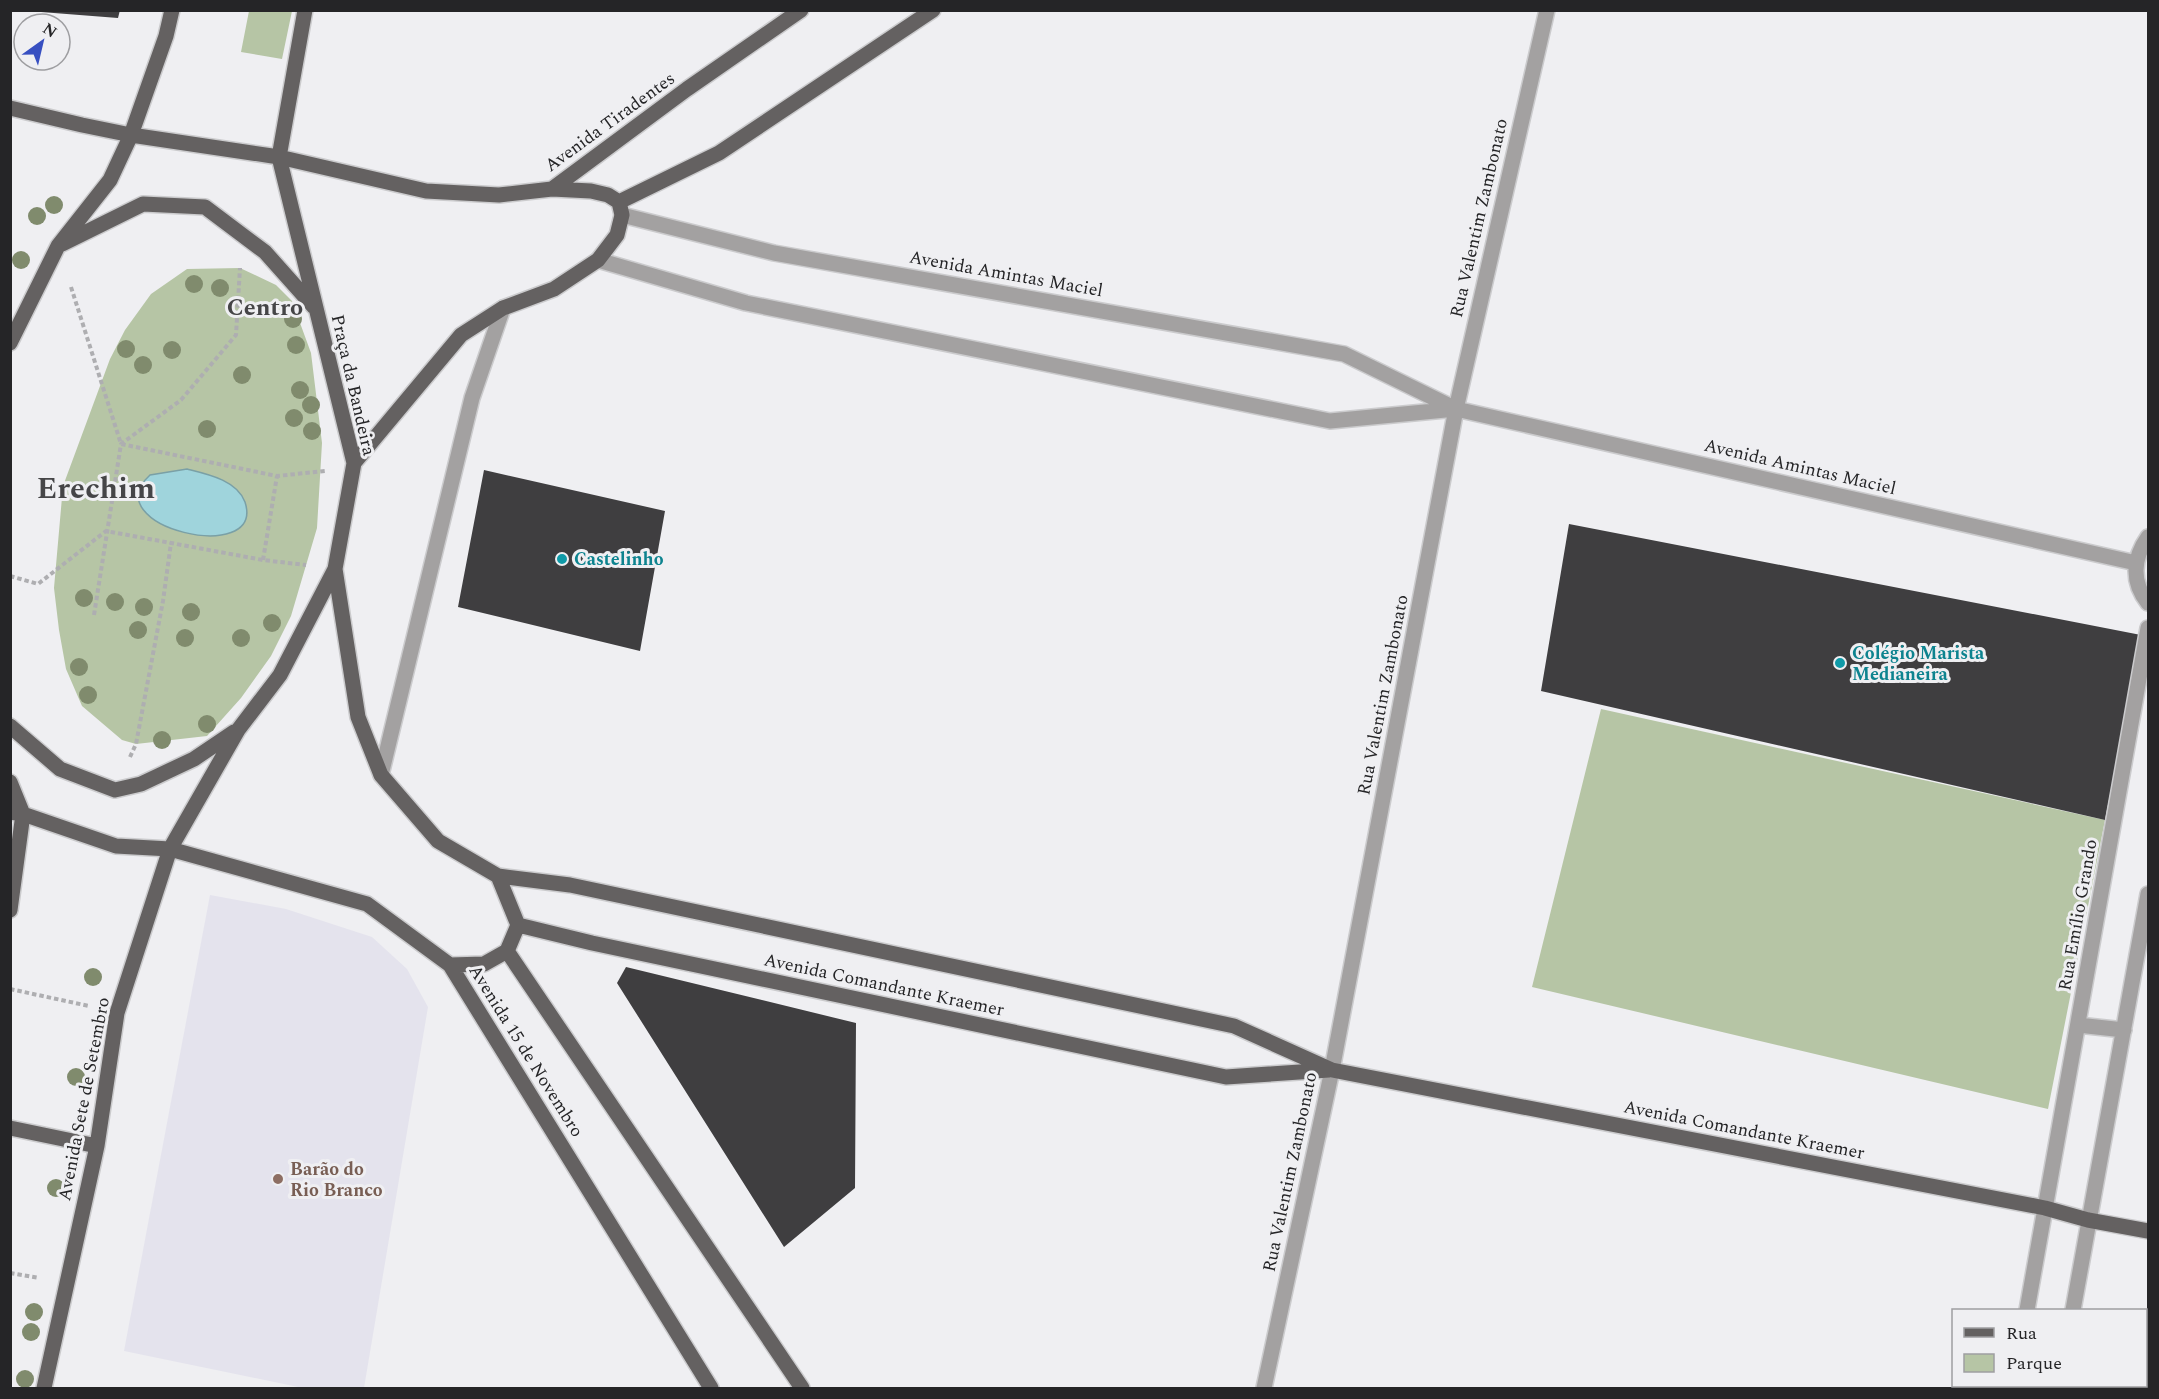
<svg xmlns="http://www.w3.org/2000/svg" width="2159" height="1399" font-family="Spectral,serif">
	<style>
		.built { fill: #e4e3ed }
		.green { fill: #b6c5a5 }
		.water { fill: #9fd4dc; stroke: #7aa0a6; stroke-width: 1.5 }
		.building { fill: #3f3e40 }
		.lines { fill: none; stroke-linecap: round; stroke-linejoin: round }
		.minor-casing { stroke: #cbcbcd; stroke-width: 18 }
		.major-casing { stroke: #cbcbcd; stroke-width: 18 }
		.path { stroke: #aeaeb1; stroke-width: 4; stroke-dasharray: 4.5 3; stroke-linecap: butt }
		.minor { stroke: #a3a1a1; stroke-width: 15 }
		.major { stroke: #646161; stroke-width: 15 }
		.tree { fill: #808b6d }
		.culture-dot { fill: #0f9aa8; stroke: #efeff2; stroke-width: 2 }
		.education-dot { fill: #8d6e63; stroke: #efeff2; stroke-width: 2 }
		.labels { text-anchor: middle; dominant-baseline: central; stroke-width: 6; stroke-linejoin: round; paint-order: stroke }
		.street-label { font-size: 18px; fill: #252527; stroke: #efeff2 }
		.culture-label { font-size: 18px; font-weight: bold; fill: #0d838f; stroke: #efeff2; text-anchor: start }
		.education-label { font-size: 18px; font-weight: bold; fill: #785e54; stroke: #efeff2; text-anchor: start }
		.district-label { font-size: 24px; font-weight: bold; fill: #454547; stroke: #efeff2 }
		.town-label { font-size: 30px; font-weight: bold; fill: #454547; stroke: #efeff2 }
	</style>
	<rect width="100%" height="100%" fill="#efeff2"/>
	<path class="built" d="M210,895L286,909L372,937L407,969L428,1007L364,1388H303L124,1351Z"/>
	<path class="green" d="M249,11H292L282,59L241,52Z
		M240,268L276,285L292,301L311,353L322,443L317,528L291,616L271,656L241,698L207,736L136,744L122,740L82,706L66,669L59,630L54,588L63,486L110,359L125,330L151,294L187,269Z
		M1601,709L2105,820L2048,1109L1532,987Z"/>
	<path class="water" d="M187,469C207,474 237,480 245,502C266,567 93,527 150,475Z"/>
	<path class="building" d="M41,10H120L118,18L41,12Z
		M484,470L665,511L640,651L458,607Z
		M1569,524L2141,635L2105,820L1541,691Z
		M626,967L856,1023L855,1188L784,1247L617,983Z"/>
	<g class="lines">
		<g class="minor-casing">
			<path id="minor" d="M622,215L774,253L1344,354L1456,409L2136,563
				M598,260L746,303L1330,421L1456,409
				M2148,537C2133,558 2131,582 2148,603
				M381,775L472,398L503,308
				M2078,1025L2124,1030
				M2027,1310L2148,628
				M2073,1310L2148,894
				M1264,1388L1332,1070L1456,409L1547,10
				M2013,1388V1386
				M2060,1388V1386"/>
		</g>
		<g class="major-casing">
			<path id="major" d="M10,108L82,125L131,135L279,157L426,191L499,195L552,189L591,191L608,195L619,202L622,215L617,235L598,260L554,289L503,308L461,335L354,463
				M552,189L687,89L801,10
				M619,202L719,153L933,10
				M62,244L143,204L205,207L265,252L314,307
				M10,343L58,246L110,180L131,135L166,36L172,10
				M335,569L358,717L381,775L438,841L498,876L518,925
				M10,726L60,769L115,790L141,784L194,759L234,732
				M10,782L23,814L10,910
				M10,812L23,814L116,846L170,849L367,904L450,965L711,1388
				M498,876L570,885L1234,1026L1332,1070L2045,1208L2088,1220L2148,1231
				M518,925L592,943L1226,1077L1329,1070
				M507,951L802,1388
				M450,965L484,964L507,951L518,925
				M10,1128L97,1146
				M44,1388L97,1146L117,1013L170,849L238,730L280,675L335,569L354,463L279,157L305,10"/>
		</g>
		<path class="path" d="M71,287L121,444L277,476L325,471
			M263,560L277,476
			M10,576L38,584L106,531L263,560L306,565
			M94,615L121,444L181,400L236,335L240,268
			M130,757L136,744L163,601L171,543
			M10,989L89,1006
			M10,1273L39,1278"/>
		<use href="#minor" class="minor"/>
		<use href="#major" class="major"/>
	</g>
	<g class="tree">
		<circle cx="54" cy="205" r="9"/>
		<circle cx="37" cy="216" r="9"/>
		<circle cx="21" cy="260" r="9"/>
		<circle cx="194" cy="284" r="9"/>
		<circle cx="220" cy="288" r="9"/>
		<circle cx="293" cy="319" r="9"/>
		<circle cx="296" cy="345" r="9"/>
		<circle cx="126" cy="349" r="9"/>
		<circle cx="172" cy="350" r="9"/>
		<circle cx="143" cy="365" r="9"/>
		<circle cx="242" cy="375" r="9"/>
		<circle cx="300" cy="390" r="9"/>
		<circle cx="311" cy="405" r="9"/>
		<circle cx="294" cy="418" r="9"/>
		<circle cx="207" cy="429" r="9"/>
		<circle cx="312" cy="431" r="9"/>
		<circle cx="84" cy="598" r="9"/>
		<circle cx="115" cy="602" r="9"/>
		<circle cx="144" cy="607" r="9"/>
		<circle cx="191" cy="612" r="9"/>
		<circle cx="272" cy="623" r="9"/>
		<circle cx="138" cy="630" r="9"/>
		<circle cx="185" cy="638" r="9"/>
		<circle cx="241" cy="638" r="9"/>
		<circle cx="79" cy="667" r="9"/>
		<circle cx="88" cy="695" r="9"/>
		<circle cx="207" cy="724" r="9"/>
		<circle cx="162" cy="740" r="9"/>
		<circle cx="93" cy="977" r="9"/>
		<circle cx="76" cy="1077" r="9"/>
		<circle cx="56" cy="1188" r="9"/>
		<circle cx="34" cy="1312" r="9"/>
		<circle cx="31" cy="1332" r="9"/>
		<circle cx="25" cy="1379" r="9"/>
	</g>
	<g class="culture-dot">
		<circle cx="562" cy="559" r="6"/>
		<circle cx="1840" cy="663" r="6"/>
	</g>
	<circle class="education-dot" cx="278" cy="1179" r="6"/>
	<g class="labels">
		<g class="street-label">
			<text transform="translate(610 122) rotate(-36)">Avenida Tiradentes</text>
			<text transform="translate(1479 218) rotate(-77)">Rua Valentim Zambonato</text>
			<text transform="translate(1006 274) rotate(10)">Avenida Amintas Maciel</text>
			<text transform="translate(353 385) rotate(77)">Praça da Bandeira</text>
			<text transform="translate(1800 467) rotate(13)">Avenida Amintas Maciel</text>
			<text transform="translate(1383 695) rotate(-79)">Rua Valentim Zambonato</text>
			<text transform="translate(2078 915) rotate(-80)">Rua Emílio Grando</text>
			<text transform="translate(884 985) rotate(12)">Avenida Comandante Kraemer</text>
			<text transform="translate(526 1051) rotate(58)">Avenida 15 de Novembro</text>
			<text transform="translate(84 1099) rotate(-79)">Avenida Sete de Setembro</text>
			<text transform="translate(1744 1130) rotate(11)">Avenida Comandante Kraemer</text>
			<text transform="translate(1290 1172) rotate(-78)">Rua Valentim Zambonato</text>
		</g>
		<g class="culture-label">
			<text x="574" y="559">Castelinho</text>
			<text x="1852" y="653">Colégio Marista<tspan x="1852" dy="21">Medianeira</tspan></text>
		</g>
		<g class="education-label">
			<text x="290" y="1169">Barão do<tspan x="290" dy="21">Rio Branco</tspan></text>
		</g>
		<g class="district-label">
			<text x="265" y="308">Centro</text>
		</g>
		<g class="town-label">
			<text x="96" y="489">Erechim</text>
		</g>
	</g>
	<rect width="2159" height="1399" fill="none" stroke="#252527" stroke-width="24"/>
	<rect x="1952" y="1309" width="195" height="78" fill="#efeff2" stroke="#9e9ea1" stroke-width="1.5"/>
	<rect x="1964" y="1328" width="30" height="9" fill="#646161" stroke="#9e9ea1" stroke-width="1.5"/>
	<text x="2006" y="1339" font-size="18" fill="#252527">Rua</text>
	<rect x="1964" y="1354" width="30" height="18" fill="#b6c5a5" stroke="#9e9ea1" stroke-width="1.5"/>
	<text x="2006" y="1369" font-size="18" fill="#252527">Parque</text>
	<g transform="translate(42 42) rotate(34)"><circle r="28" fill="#efeff2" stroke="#9e9ea1" stroke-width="1.5"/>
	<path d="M0-4.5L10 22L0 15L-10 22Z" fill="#374fc1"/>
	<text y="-9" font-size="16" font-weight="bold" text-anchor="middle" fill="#252527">N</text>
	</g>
</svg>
